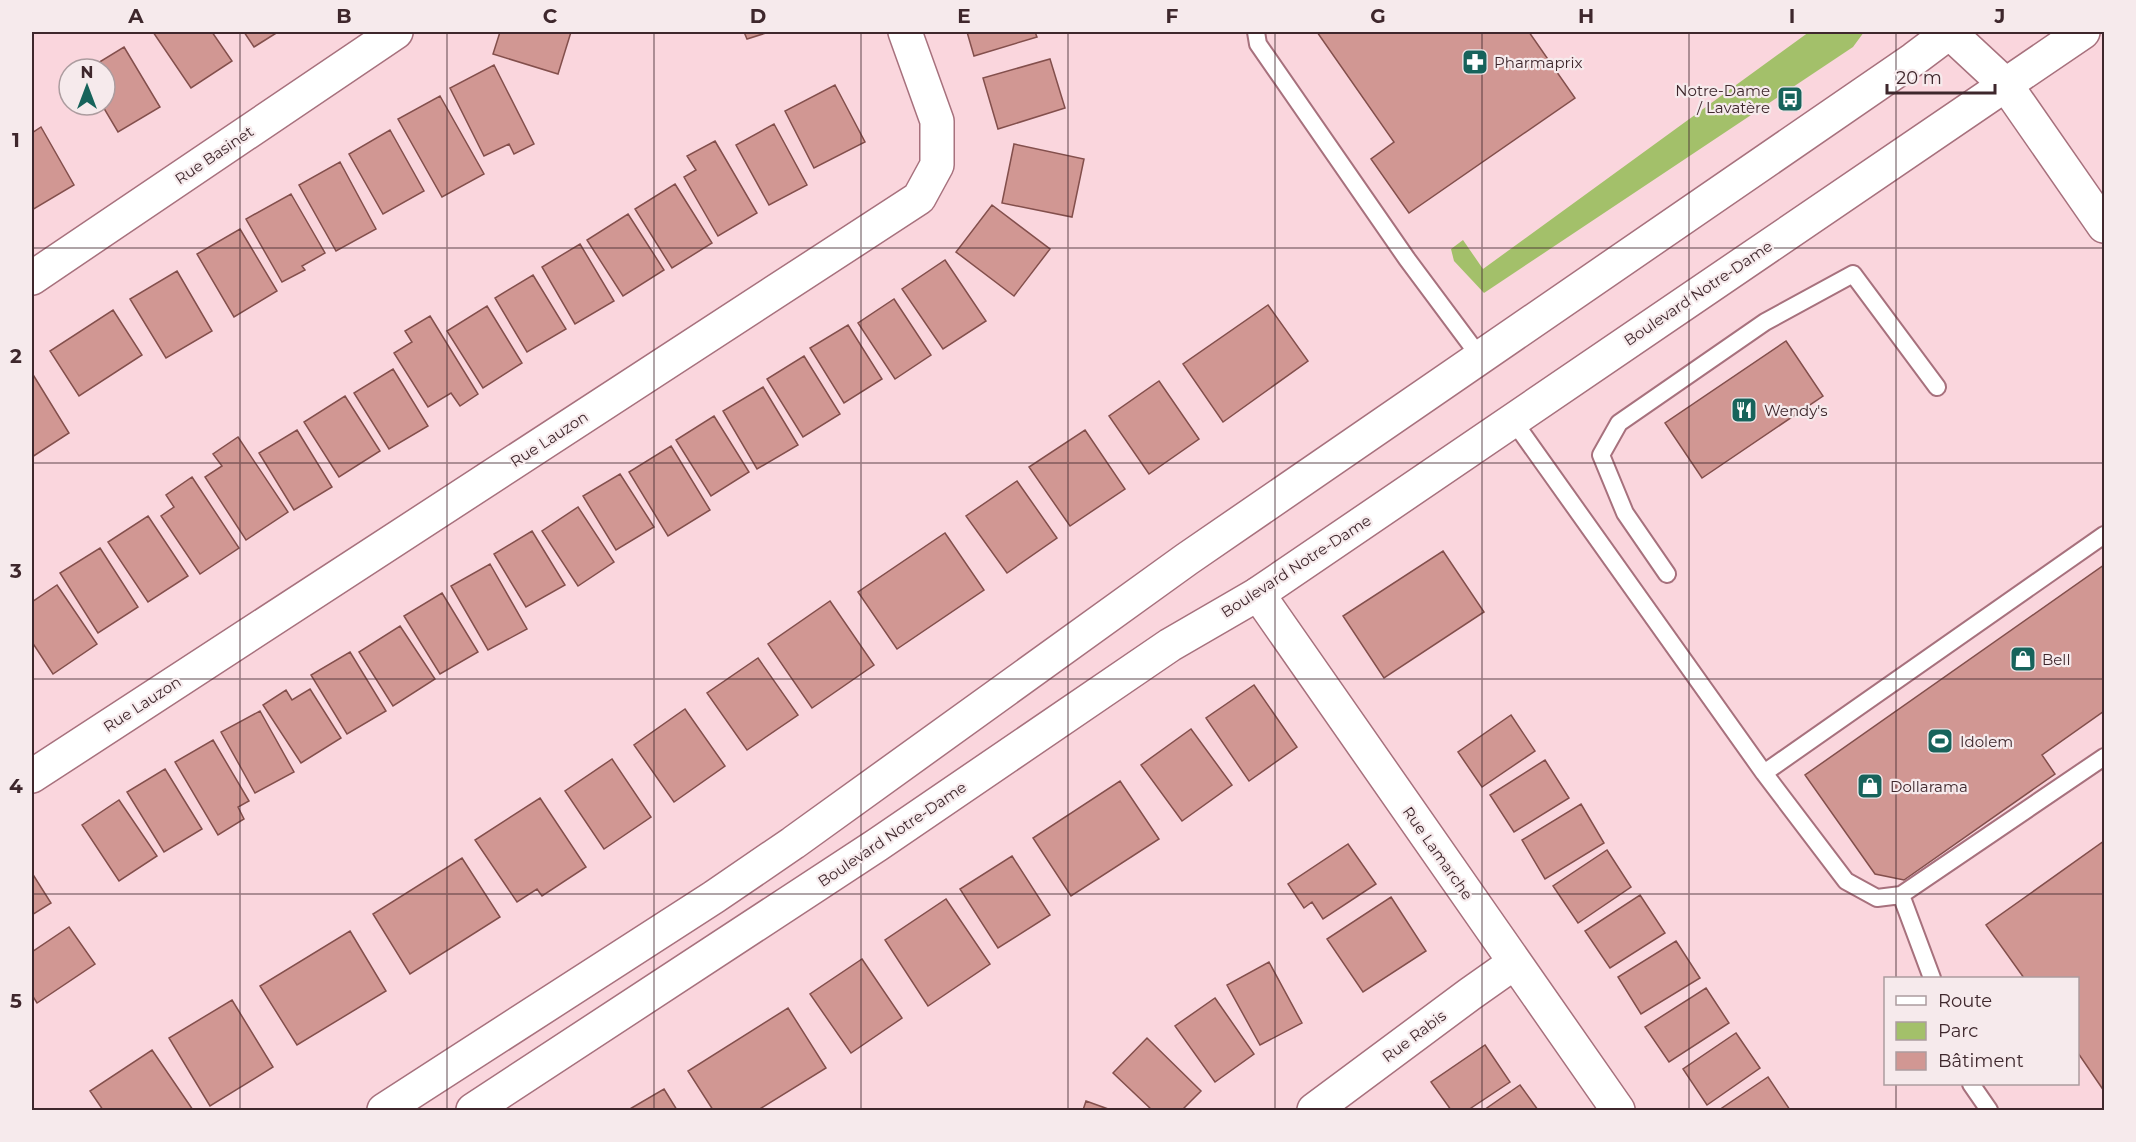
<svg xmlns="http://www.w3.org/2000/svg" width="2136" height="1142" font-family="Montserrat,sans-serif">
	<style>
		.green { fill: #a3c06a }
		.building { fill: #d19793; stroke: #834f4c; stroke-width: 1.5 }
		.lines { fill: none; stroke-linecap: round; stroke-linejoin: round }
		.lane-casing { stroke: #a7717d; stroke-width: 20 }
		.street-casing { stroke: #a7717d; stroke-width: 36 }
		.secondary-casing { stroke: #a7717d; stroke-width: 36 }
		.lane { stroke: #fff; stroke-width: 16 }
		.street { stroke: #fff; stroke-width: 33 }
		.secondary { stroke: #fff; stroke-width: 33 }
		.grid { fill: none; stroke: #3e272c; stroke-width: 1.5; stroke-opacity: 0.55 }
		.labels { text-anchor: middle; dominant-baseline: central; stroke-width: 4.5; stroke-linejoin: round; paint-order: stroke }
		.poi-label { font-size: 15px; fill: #3e272c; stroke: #f6eaec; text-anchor: start }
		.street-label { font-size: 15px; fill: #3e272c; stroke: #f6eaec }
		.neatline { fill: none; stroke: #3e272c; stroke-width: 2 }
		.grid-label { font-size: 20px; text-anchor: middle; font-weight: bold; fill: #3e272c }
	</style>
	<rect width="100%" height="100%" fill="#fad6dd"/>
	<path class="green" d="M1809,32H1864L1853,47L1484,293L1454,261L1451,249L1463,240L1483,269Z"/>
	<path class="building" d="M153,32H212L232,61L191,88Z
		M244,32H278L254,47Z
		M500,32H571L558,74L493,54Z
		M744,32H769L747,39Z
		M967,32H1035L1037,37L974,56Z
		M1317,32H1529L1575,98L1409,213L1371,159L1394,142Z
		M124,47L160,107L118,132L102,105H105V69H88Z
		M1050,59L1065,108L998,129L983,78Z
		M494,65L534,144L514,154L509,144L484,156L450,88Z
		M835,85L865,142L814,168L785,111Z
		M440,96L484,174L442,197L398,119Z
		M774,124L807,185L769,205L736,145Z
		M41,127L74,185L32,210V133Z
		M390,130L424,191L383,214L349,154Z
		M715,141L757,213L718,236L684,177L696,170L687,156Z
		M1014,144L1084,159L1072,217L1002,203Z
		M340,162L376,229L336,251L299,185Z
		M675,184L712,243L672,268L635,209Z
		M291,194L325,253L302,266L305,270L282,282L246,219Z
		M992,205L1050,249L1014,296L956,252Z
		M628,214L664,270L623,296L587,240Z
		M240,229L277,291L234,317L197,254Z
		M580,244L614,301L575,324L542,267Z
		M945,260L986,321L943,349L902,289Z
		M177,271L212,331L166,358L130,299Z
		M533,275L566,329L527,352L495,298Z
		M894,299L931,355L895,379L858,323Z
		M1268,305L1308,361L1223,422L1183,364Z
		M487,306L522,363L483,388L447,331Z
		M113,310L142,355L79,396L50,351Z
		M430,316L478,394L460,406L451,393L428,407L394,353L412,342L405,331Z
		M848,325L882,379L844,403L810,348Z
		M1786,341L1823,396L1702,478L1665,423Z
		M804,356L840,414L803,437L767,379Z
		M393,369L428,426L389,449L354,393Z
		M32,373L69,433L32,457Z
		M1159,381L1199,439L1149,474L1109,416Z
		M763,387L798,445L757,469L723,411Z
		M345,396L380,451L339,477L304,422Z
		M714,416L749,472L711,496L676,440Z
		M297,430L332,487L294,510L259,453Z
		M1085,430L1125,489L1070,526L1029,467Z
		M238,437L288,512L246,540L205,477L222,466L213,454Z
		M671,446L710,510L668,536L629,472Z
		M620,474L654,527L616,550L583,496Z
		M192,477L239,548L200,574L161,516L174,507L166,495Z
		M1017,481L1057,538L1007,573L966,516Z
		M578,507L614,562L578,586L542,531Z
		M148,516L188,576L148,602L108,542Z
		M532,531L565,585L526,607L494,554Z
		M945,533L984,590L897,649L858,592Z
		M100,548L138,607L98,633L60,573Z
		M1443,551L1484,612L1384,678L1343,616Z
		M490,564L527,629L488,650L451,586Z
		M2104,565V711L2042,755L2055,774L1904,880L1875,874L1805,775Z
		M57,585L97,644L53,674L32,642V602Z
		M442,593L478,652L440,674L404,616Z
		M830,601L874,665L812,708L768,644Z
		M400,626L435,679L393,706L359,652Z
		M350,652L386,711L347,734L311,675Z
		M758,658L798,715L747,750L707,693Z
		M1254,685L1297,747L1249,781L1206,718Z
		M310,689L341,738L301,763L263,705L286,690L292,700Z
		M685,709L725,766L674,802L634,745Z
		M260,711L294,772L255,793L221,732Z
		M1511,715L1535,751L1482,787L1458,752Z
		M1191,729L1232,785L1182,821L1141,765Z
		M213,740L249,801L238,807L244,819L218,835L175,762Z
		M612,759L651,817L604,849L565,791Z
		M1545,760L1569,798L1514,832L1490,795Z
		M165,769L202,829L164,852L127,792Z
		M1120,781L1159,839L1071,896L1033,838Z
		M540,798L586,867L542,896L537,889L517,902L475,840Z
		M119,800L157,856L119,881L82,825Z
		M1581,804L1604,843L1545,879L1522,840Z
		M2104,841V1091L2078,1053V978H2024L1986,925Z
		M1348,844L1376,884L1323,919L1312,902L1304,908L1288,884Z
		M1607,850L1631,887L1578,923L1553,886Z
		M1012,856L1050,915L998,948L960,889Z
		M462,858L500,917L410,974L373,914Z
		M32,873L51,903L32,915Z
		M1640,895L1665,933L1610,968L1585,931Z
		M1391,897L1426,951L1363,992L1327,939Z
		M946,899L990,964L928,1006L885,940Z
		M69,927L95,964L37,1003L32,995V952Z
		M350,931L386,991L297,1045L260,986Z
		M1676,941L1700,978L1641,1014L1618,977Z
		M862,959L902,1018L851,1053L810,994Z
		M1269,962L1302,1023L1260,1045L1227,985Z
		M1706,988L1729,1023L1669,1062L1645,1027Z
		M1215,998L1254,1054L1215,1082L1175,1026Z
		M232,1000L273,1067L210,1106L169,1038Z
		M788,1008L826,1068L758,1110H713L688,1071Z
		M1736,1033L1760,1068L1707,1105L1683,1069Z
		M1147,1038L1201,1091L1182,1110H1152L1113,1073Z
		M1485,1045L1510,1082L1468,1110H1451L1431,1082Z
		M152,1050L193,1110H103L90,1091Z
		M1768,1077L1790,1110H1719Z
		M1520,1085L1538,1110H1484Z
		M664,1089L677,1110H628Z
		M1086,1101L1111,1110H1083Z"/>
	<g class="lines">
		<g class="lane-casing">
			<path id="lane" d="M1256,32L1258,44L1407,259L1480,357
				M1512,419L1764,773L2104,535
				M1667,574L1625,513L1601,455L1619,423L1765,322L1853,274L1937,387
				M1764,773L1846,881L1877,898L1901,895L2104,757
				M1901,895L1932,978
				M1971,1084L1989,1110"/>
		</g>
		<g class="street-casing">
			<path id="street" d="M2006,85L2104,226
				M32,278L396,32
				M1258,594L1618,1110
				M32,776L919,198L937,165V121L905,32
				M1314,1110L1470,994L1514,963"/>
		</g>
		<g class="secondary-casing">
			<path id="secondary" d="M1949,32L2006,85
				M384,1110L714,897L793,843L1187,559L1914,59L1950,32
				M473,1110L877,845L1170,645L1258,594L2083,32"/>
		</g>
		<use href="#lane" class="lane"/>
		<use href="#street" class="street"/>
		<use href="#secondary" class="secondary"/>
	</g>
	<path class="grid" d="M240,32V1110M447,32V1110M654,32V1110M861,32V1110M1068,32V1110M1275,32V1110M1482,32V1110M1689,32V1110M1896,32V978M32,248H2104M32,463H2104M32,679H2104M32,894H2104M1896,1084V1110"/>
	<defs>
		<g id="pharmacy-square" transform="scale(1.35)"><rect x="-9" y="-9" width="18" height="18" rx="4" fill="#17635b" stroke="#f6eaec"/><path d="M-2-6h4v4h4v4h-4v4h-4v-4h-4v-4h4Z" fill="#fff"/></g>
		<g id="bus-square" transform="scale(1.35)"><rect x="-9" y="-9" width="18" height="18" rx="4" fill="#17635b" stroke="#f6eaec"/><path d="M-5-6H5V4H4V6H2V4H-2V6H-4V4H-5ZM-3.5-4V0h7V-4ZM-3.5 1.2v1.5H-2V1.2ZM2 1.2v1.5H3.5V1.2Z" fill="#fff"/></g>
		<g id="restaurant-square" transform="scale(1.35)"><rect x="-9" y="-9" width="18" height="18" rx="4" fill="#17635b" stroke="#f6eaec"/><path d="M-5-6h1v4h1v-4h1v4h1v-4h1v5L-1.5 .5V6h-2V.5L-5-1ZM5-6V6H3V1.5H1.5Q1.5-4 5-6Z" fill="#fff"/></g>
		<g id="shop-square" transform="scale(1.35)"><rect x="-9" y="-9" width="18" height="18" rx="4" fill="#17635b" stroke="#f6eaec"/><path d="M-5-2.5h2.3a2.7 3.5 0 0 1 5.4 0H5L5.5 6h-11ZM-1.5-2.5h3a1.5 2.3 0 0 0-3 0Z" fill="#fff"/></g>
		<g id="stadium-square" transform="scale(1.35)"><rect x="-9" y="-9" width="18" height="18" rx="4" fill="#17635b" stroke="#f6eaec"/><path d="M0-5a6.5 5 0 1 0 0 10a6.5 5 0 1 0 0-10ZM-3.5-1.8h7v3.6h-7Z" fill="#fff"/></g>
	</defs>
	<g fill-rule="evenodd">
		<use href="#pharmacy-square" x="1475" y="62"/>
		<use href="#bus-square" x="1790" y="99"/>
		<use href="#restaurant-square" x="1744" y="410"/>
		<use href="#shop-square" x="2023" y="659"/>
		<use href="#stadium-square" x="1940" y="741"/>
		<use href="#shop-square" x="1870" y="786"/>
	</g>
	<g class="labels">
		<g class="poi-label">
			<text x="1494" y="62">Pharmaprix</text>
			<text x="1770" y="90" text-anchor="end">Notre-Dame<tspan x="1770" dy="17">/ Lavatère</tspan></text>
			<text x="1764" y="410">Wendy's</text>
			<text x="2042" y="659">Bell</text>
			<text x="1960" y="741">Idolem</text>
			<text x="1890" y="786">Dollarama</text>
		</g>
		<g class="street-label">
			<text transform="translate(214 155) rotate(-34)">Rue Basinet</text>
			<text transform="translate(1698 293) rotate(-34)">Boulevard Notre-Dame</text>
			<text transform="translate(549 439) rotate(-33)">Rue Lauzon</text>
			<text transform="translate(1296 566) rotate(-33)">Boulevard Notre-Dame</text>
			<text transform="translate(142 704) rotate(-33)">Rue Lauzon</text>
			<text transform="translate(892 834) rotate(-34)">Boulevard Notre-Dame</text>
			<text transform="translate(1438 853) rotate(55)">Rue Lamarche</text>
			<text transform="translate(1414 1036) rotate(-37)">Rue Rabis</text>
		</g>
	</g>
	<rect width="2136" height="1142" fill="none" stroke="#f6eaec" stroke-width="66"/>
	<rect x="1884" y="977" width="195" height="108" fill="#f6eaec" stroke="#ac9c9f" stroke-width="1.5"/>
	<rect x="1896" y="996" width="30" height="9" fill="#ffffff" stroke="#ac9c9f" stroke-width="1.5"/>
	<text x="1938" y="1007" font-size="18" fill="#3e272c">Route</text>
	<rect x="1896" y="1022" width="30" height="18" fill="#a3c06a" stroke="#ac9c9f" stroke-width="1.5"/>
	<text x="1938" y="1037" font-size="18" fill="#3e272c">Parc</text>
	<rect x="1896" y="1052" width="30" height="18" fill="#d19793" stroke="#ac9c9f" stroke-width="1.5"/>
	<text x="1938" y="1067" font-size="18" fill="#3e272c">Bâtiment</text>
	<g transform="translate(87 87)"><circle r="28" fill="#f6eaec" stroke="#ac9c9f" stroke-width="1.5"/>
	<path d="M0-4.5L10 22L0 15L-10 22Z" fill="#17635b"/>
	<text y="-9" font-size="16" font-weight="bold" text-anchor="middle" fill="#3e272c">N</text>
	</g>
	<path d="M1887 84v9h108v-9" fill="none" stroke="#3e272c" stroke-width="3"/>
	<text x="1896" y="84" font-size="18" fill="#3e272c" stroke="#f6eaec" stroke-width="4.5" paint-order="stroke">20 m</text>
	<rect x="33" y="33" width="2070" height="1076" class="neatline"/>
	<g class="grid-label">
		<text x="136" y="23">A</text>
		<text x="344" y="23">B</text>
		<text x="550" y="23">C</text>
		<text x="758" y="23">D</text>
		<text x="964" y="23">E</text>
		<text x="1172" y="23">F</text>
		<text x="1378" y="23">G</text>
		<text x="1586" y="23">H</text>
		<text x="1792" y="23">I</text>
		<text x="2000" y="23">J</text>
		<text x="16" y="147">1</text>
		<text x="16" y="363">2</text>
		<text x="16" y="578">3</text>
		<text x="16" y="793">4</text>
		<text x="16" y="1008">5</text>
	</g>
</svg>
